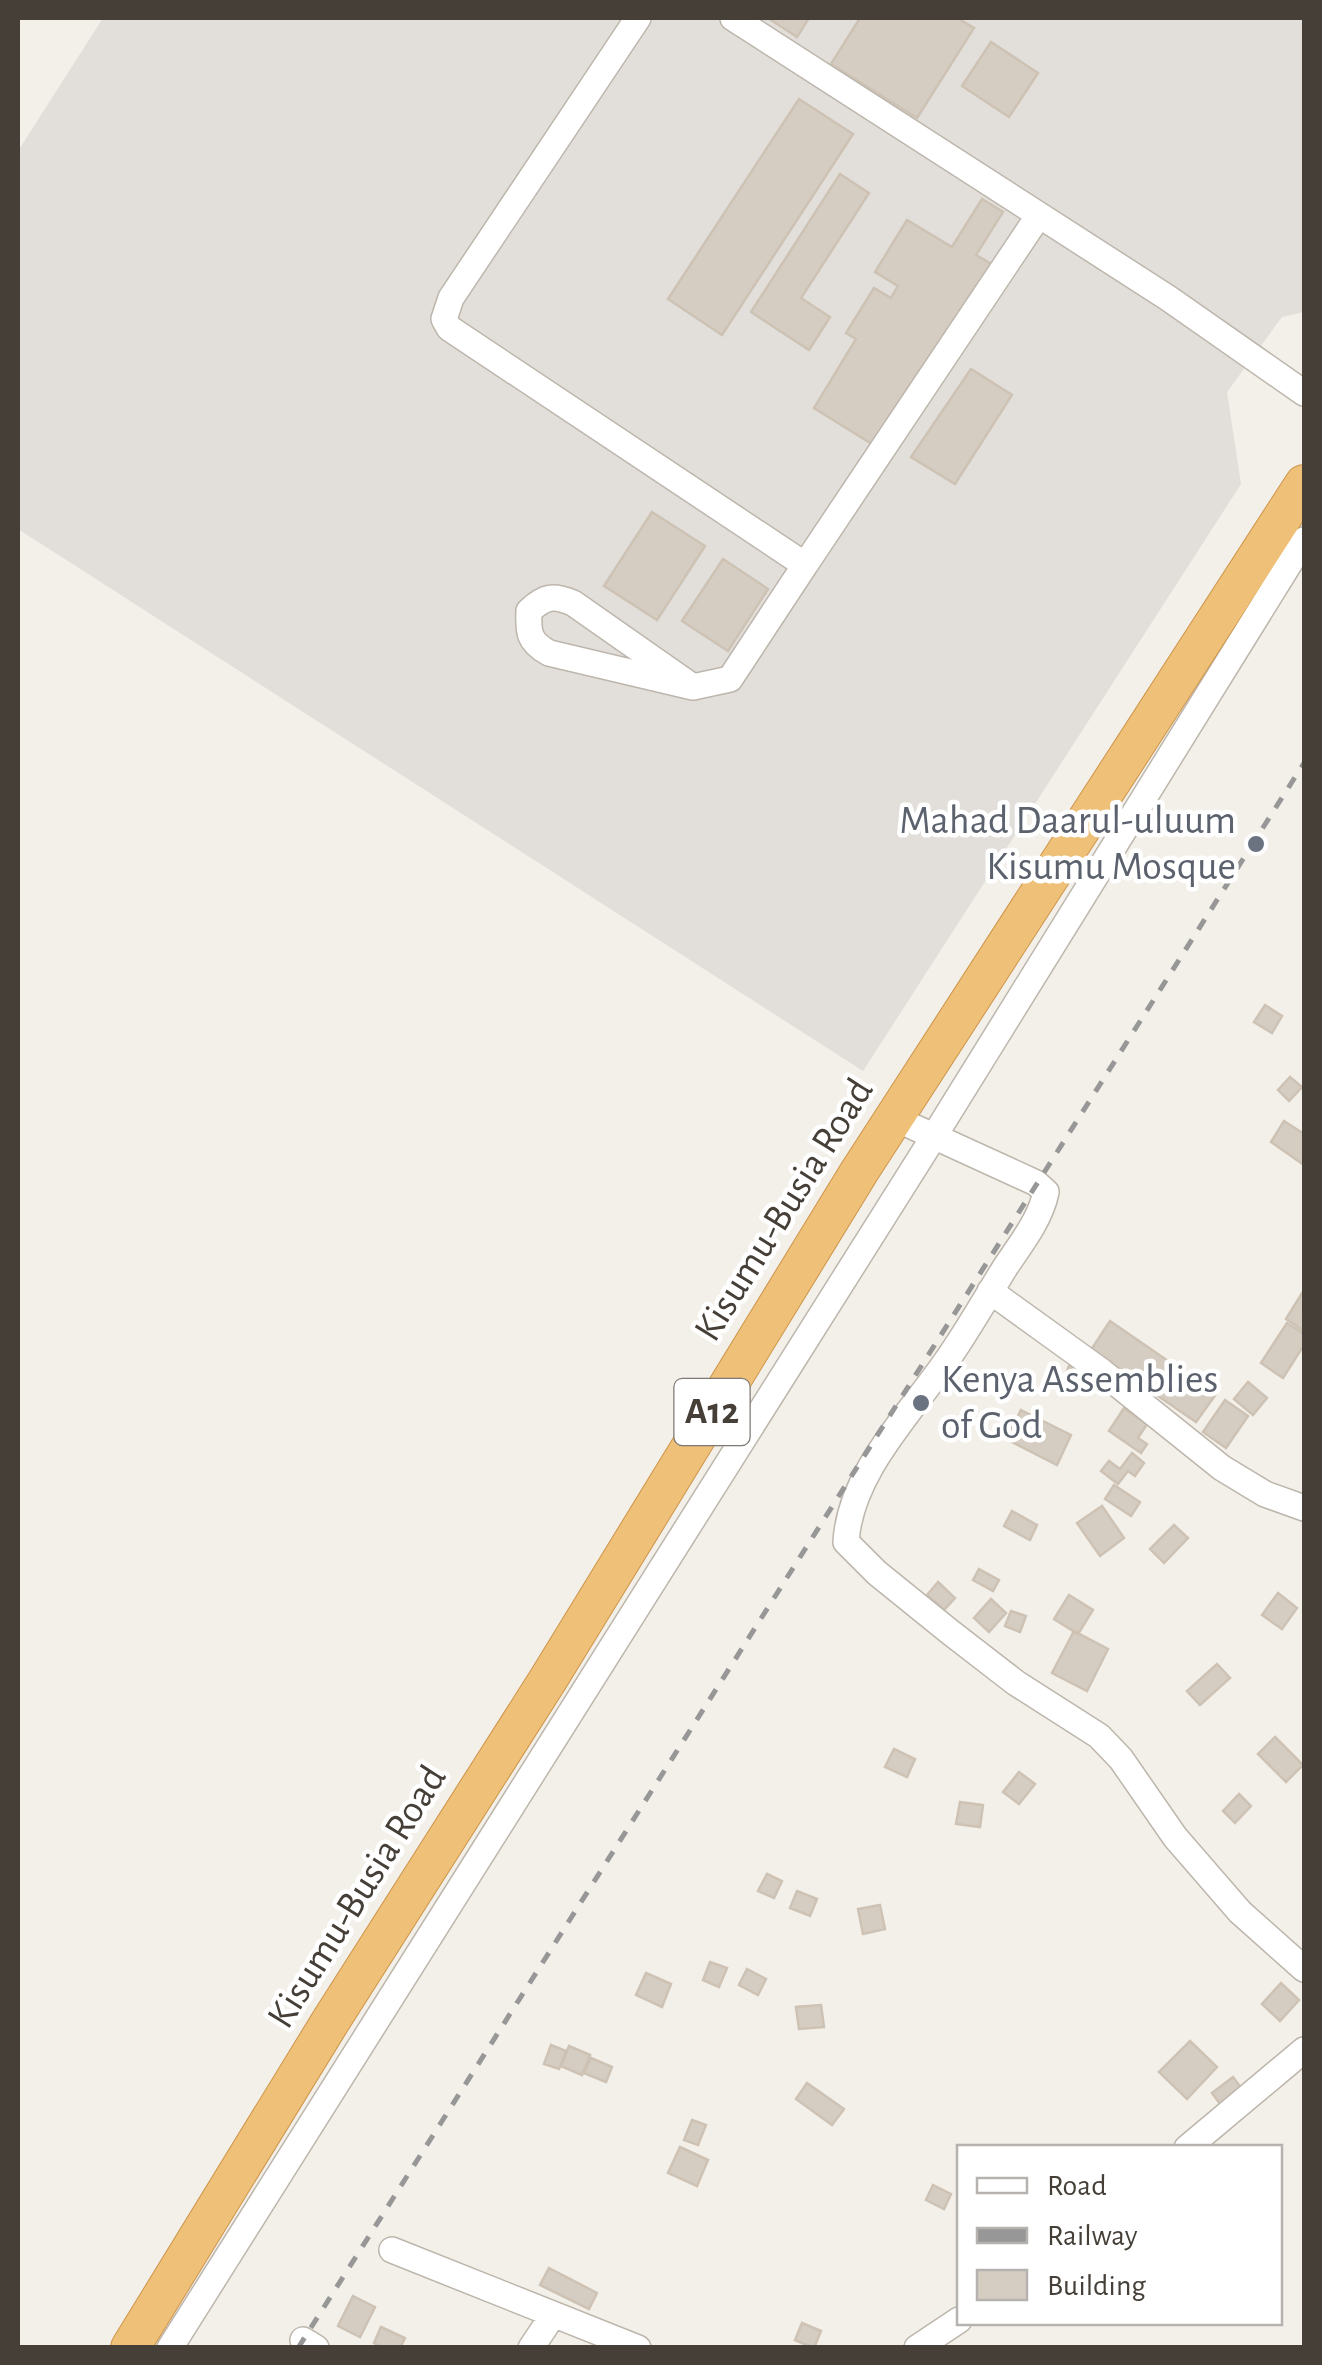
<svg xmlns="http://www.w3.org/2000/svg" width="1322" height="2365" font-family="'Alegreya Sans',sans-serif">
	<style>
		.industrial { fill: #e2deda }
		.building { fill: #d6cdc2; stroke: #cdc2b3; stroke-width: 2.5 }
		.lines { fill: none; stroke-linecap: round; stroke-linejoin: round }
		.minor-casing { stroke: #bdb6ac; stroke-width: 28 }
		.highway-casing { stroke: #cd9449; stroke-width: 40 }
		.minor { stroke: #fff; stroke-width: 25 }
		.highway { stroke: #eec078; stroke-width: 38 }
		.rail { stroke: #979797; stroke-width: 5; stroke-dasharray: 12 12; stroke-linecap: butt }
		.worship-dot { fill: #6b7280; stroke: #fff; stroke-width: 4 }
		.labels { text-anchor: middle; dominant-baseline: central; stroke-width: 9; stroke-linejoin: round; paint-order: stroke }
		.shield { fill: #fff; stroke: #7d7974; stroke-width: 2.5 }
		.shield-label { font-size: 38px; font-weight: bold; fill: #453f38 }
		.worship-label { font-size: 40px; fill: #5b616d; stroke: #fff; text-anchor: end }
		.street-label { font-size: 40px; fill: #453f38; stroke: #fff }
	</style>
	<rect width="100%" height="100%" fill="#f3efe9"/>
	<path class="industrial" d="M103,18H1304V312L1282,317L1227,392L1241,484L863,1071L18,529V151Z"/>
	<path class="building" d="M768,18H809L797,37Z
		M860,18H957L974,28L917,118L831,64Z
		M991,42L1038,73L1009,117L962,86Z
		M799,99L853,134L722,335L668,299Z
		M840,174L869,193L801,298L830,317L809,350L751,312Z
		M982,199L1003,212L976,255L993,265L880,449L814,408L856,339L846,333L874,288L891,298L898,286L875,272L907,220L952,247Z
		M971,369L1012,395L955,484L911,457Z
		M652,512L705,546L657,620L604,586Z
		M723,559L768,589L728,651L682,621Z
		M1265,1005L1282,1016L1272,1033L1254,1022Z
		M1290,1077L1302,1087L1289,1101L1278,1090Z
		M1284,1121L1304,1134V1165L1271,1142Z
		M1304,1290V1331L1286,1319Z
		M1110,1321L1216,1394L1196,1422L1091,1350Z
		M1287,1323L1304,1334V1345L1283,1378L1261,1363Z
		M1069,1366L1083,1372L1076,1388L1062,1383Z
		M1248,1382L1267,1398L1253,1415L1234,1399Z
		M1225,1400L1248,1416L1226,1448L1203,1432Z
		M1124,1408L1147,1424L1138,1438L1147,1444L1141,1453L1109,1431Z
		M1021,1410L1071,1435L1057,1465L1006,1439Z
		M1132,1453L1144,1463L1135,1476L1128,1471L1118,1484L1101,1471L1109,1461L1120,1469Z
		M1114,1485L1140,1502L1131,1516L1105,1499Z
		M1102,1506L1124,1538L1100,1556L1077,1523Z
		M1012,1511L1037,1525L1030,1540L1004,1526Z
		M1174,1525L1188,1538L1164,1563L1150,1549Z
		M979,1569L999,1580L993,1591L973,1580Z
		M938,1582L955,1598L944,1610L927,1595Z
		M1278,1593L1297,1608L1282,1629L1262,1615Z
		M1069,1595L1093,1610L1078,1634L1054,1619Z
		M991,1599L1006,1613L989,1632L974,1618Z
		M1011,1611L1026,1616L1020,1632L1005,1626Z
		M1074,1631L1108,1649L1087,1691L1052,1673Z
		M1217,1664L1230,1678L1200,1705L1187,1691Z
		M1275,1737L1303,1765L1286,1782L1258,1754Z
		M894,1749L915,1759L907,1777L885,1767Z
		M1019,1772L1035,1784L1019,1804L1003,1792Z
		M1239,1794L1251,1806L1235,1823L1223,1811Z
		M960,1802L983,1805L980,1827L956,1824Z
		M767,1874L782,1881L774,1898L758,1891Z
		M797,1891L817,1899L810,1916L790,1908Z
		M880,1905L885,1929L863,1934L858,1909Z
		M710,1962L727,1968L719,1987L703,1980Z
		M747,1969L766,1979L758,1995L739,1985Z
		M646,1973L671,1984L662,2007L636,1995Z
		M1281,1983L1299,2000L1280,2021L1262,2004Z
		M821,2005L824,2027L799,2029L796,2007Z
		M1190,2041L1217,2067L1187,2099L1159,2072Z
		M551,2045L566,2051L559,2069L544,2064Z
		M569,2046L590,2055L582,2075L561,2066Z
		M591,2058L612,2067L606,2082L584,2073Z
		M1233,2077L1244,2092L1223,2108L1212,2093Z
		M807,2083L844,2109L832,2125L796,2099Z
		M692,2120L706,2125L698,2145L684,2140Z
		M680,2147L708,2160L697,2186L668,2173Z
		M933,2185L951,2194L944,2209L926,2200Z
		M549,2268L597,2293L589,2309L540,2285Z
		M353,2296L375,2307L360,2337L338,2326Z
		M802,2323L821,2331L814,2348L795,2340Z
		M381,2327L405,2338L400,2348H383L374,2343Z"/>
	<g class="lines">
		<g class="minor-casing">
			<path id="minor" d="M638,18L451,298L444,319L449,328L805,565L1039,215
				M733,18L1168,298L1304,393
				M693,687L573,603C553,595 545,596 529,611C528,633 529,642 549,653L693,687L730,679L805,565
				M894,1118L1036,1183L1046,1192C1041,1218 1021,1244 1006,1266C986,1298 967,1332 945,1363C908,1416 850,1474 846,1542L877,1573L950,1632L1016,1683L1099,1736L1121,1759L1175,1837L1240,1912L1304,1969
				M990,1291L1101,1371L1222,1468L1265,1494L1304,1508
				M1187,2148L1304,2050
				M392,2250L638,2348
				M303,2340L316,2348
				M170,2348L933,1138L1304,540
				M531,2348L553,2315
				M917,2348L959,2320"/>
		</g>
		<g class="highway-casing">
			<path id="highway" d="M130,2348L330,2022L549,1678L859,1172L1304,484"/>
		</g>
		<use href="#minor" class="minor"/>
		<use href="#highway" class="highway"/>
		<path class="rail" d="M298,2348L1304,763"/>
	</g>
	<g class="worship-dot">
		<circle cx="1256" cy="844" r="10"/>
		<circle cx="921" cy="1403" r="10"/>
	</g>
	<g class="labels">
		<rect class="shield" x="674.5" y="1379" width="75" height="66" rx="8"/>
		<g class="shield-label">
			<text x="712" y="1412">A12</text>
		</g>
		<g class="worship-label">
			<text x="1236" y="821">Mahad Daarul-uluum<tspan x="1236" dy="46">Kisumu Mosque</tspan></text>
			<text x="941" y="1380" text-anchor="start">Kenya Assemblies<tspan x="941" dy="46">of God</tspan></text>
		</g>
		<g class="street-label">
			<text transform="translate(784 1210) rotate(-58)">Kisumu-Busia Road</text>
			<text transform="translate(357 1897) rotate(-58)">Kisumu-Busia Road</text>
		</g>
	</g>
	<rect width="1322" height="2365" fill="none" stroke="#453f38" stroke-width="40"/>
	<rect x="957" y="2145" width="325" height="180" fill="#ffffff" stroke="#b5b2af" stroke-width="2.5"/>
	<rect x="977" y="2178" width="50" height="15" fill="#ffffff" stroke="#b5b2af" stroke-width="2.5"/>
	<text x="1047" y="2195" font-size="30" fill="#453f38">Road</text>
	<rect x="977" y="2228" width="50" height="15" fill="#979797" stroke="#b5b2af" stroke-width="2.5"/>
	<text x="1047" y="2245" font-size="30" fill="#453f38">Railway</text>
	<rect x="977" y="2270" width="50" height="30" fill="#d6cdc2" stroke="#b5b2af" stroke-width="2.5"/>
	<text x="1047" y="2295" font-size="30" fill="#453f38">Building</text>
</svg>
